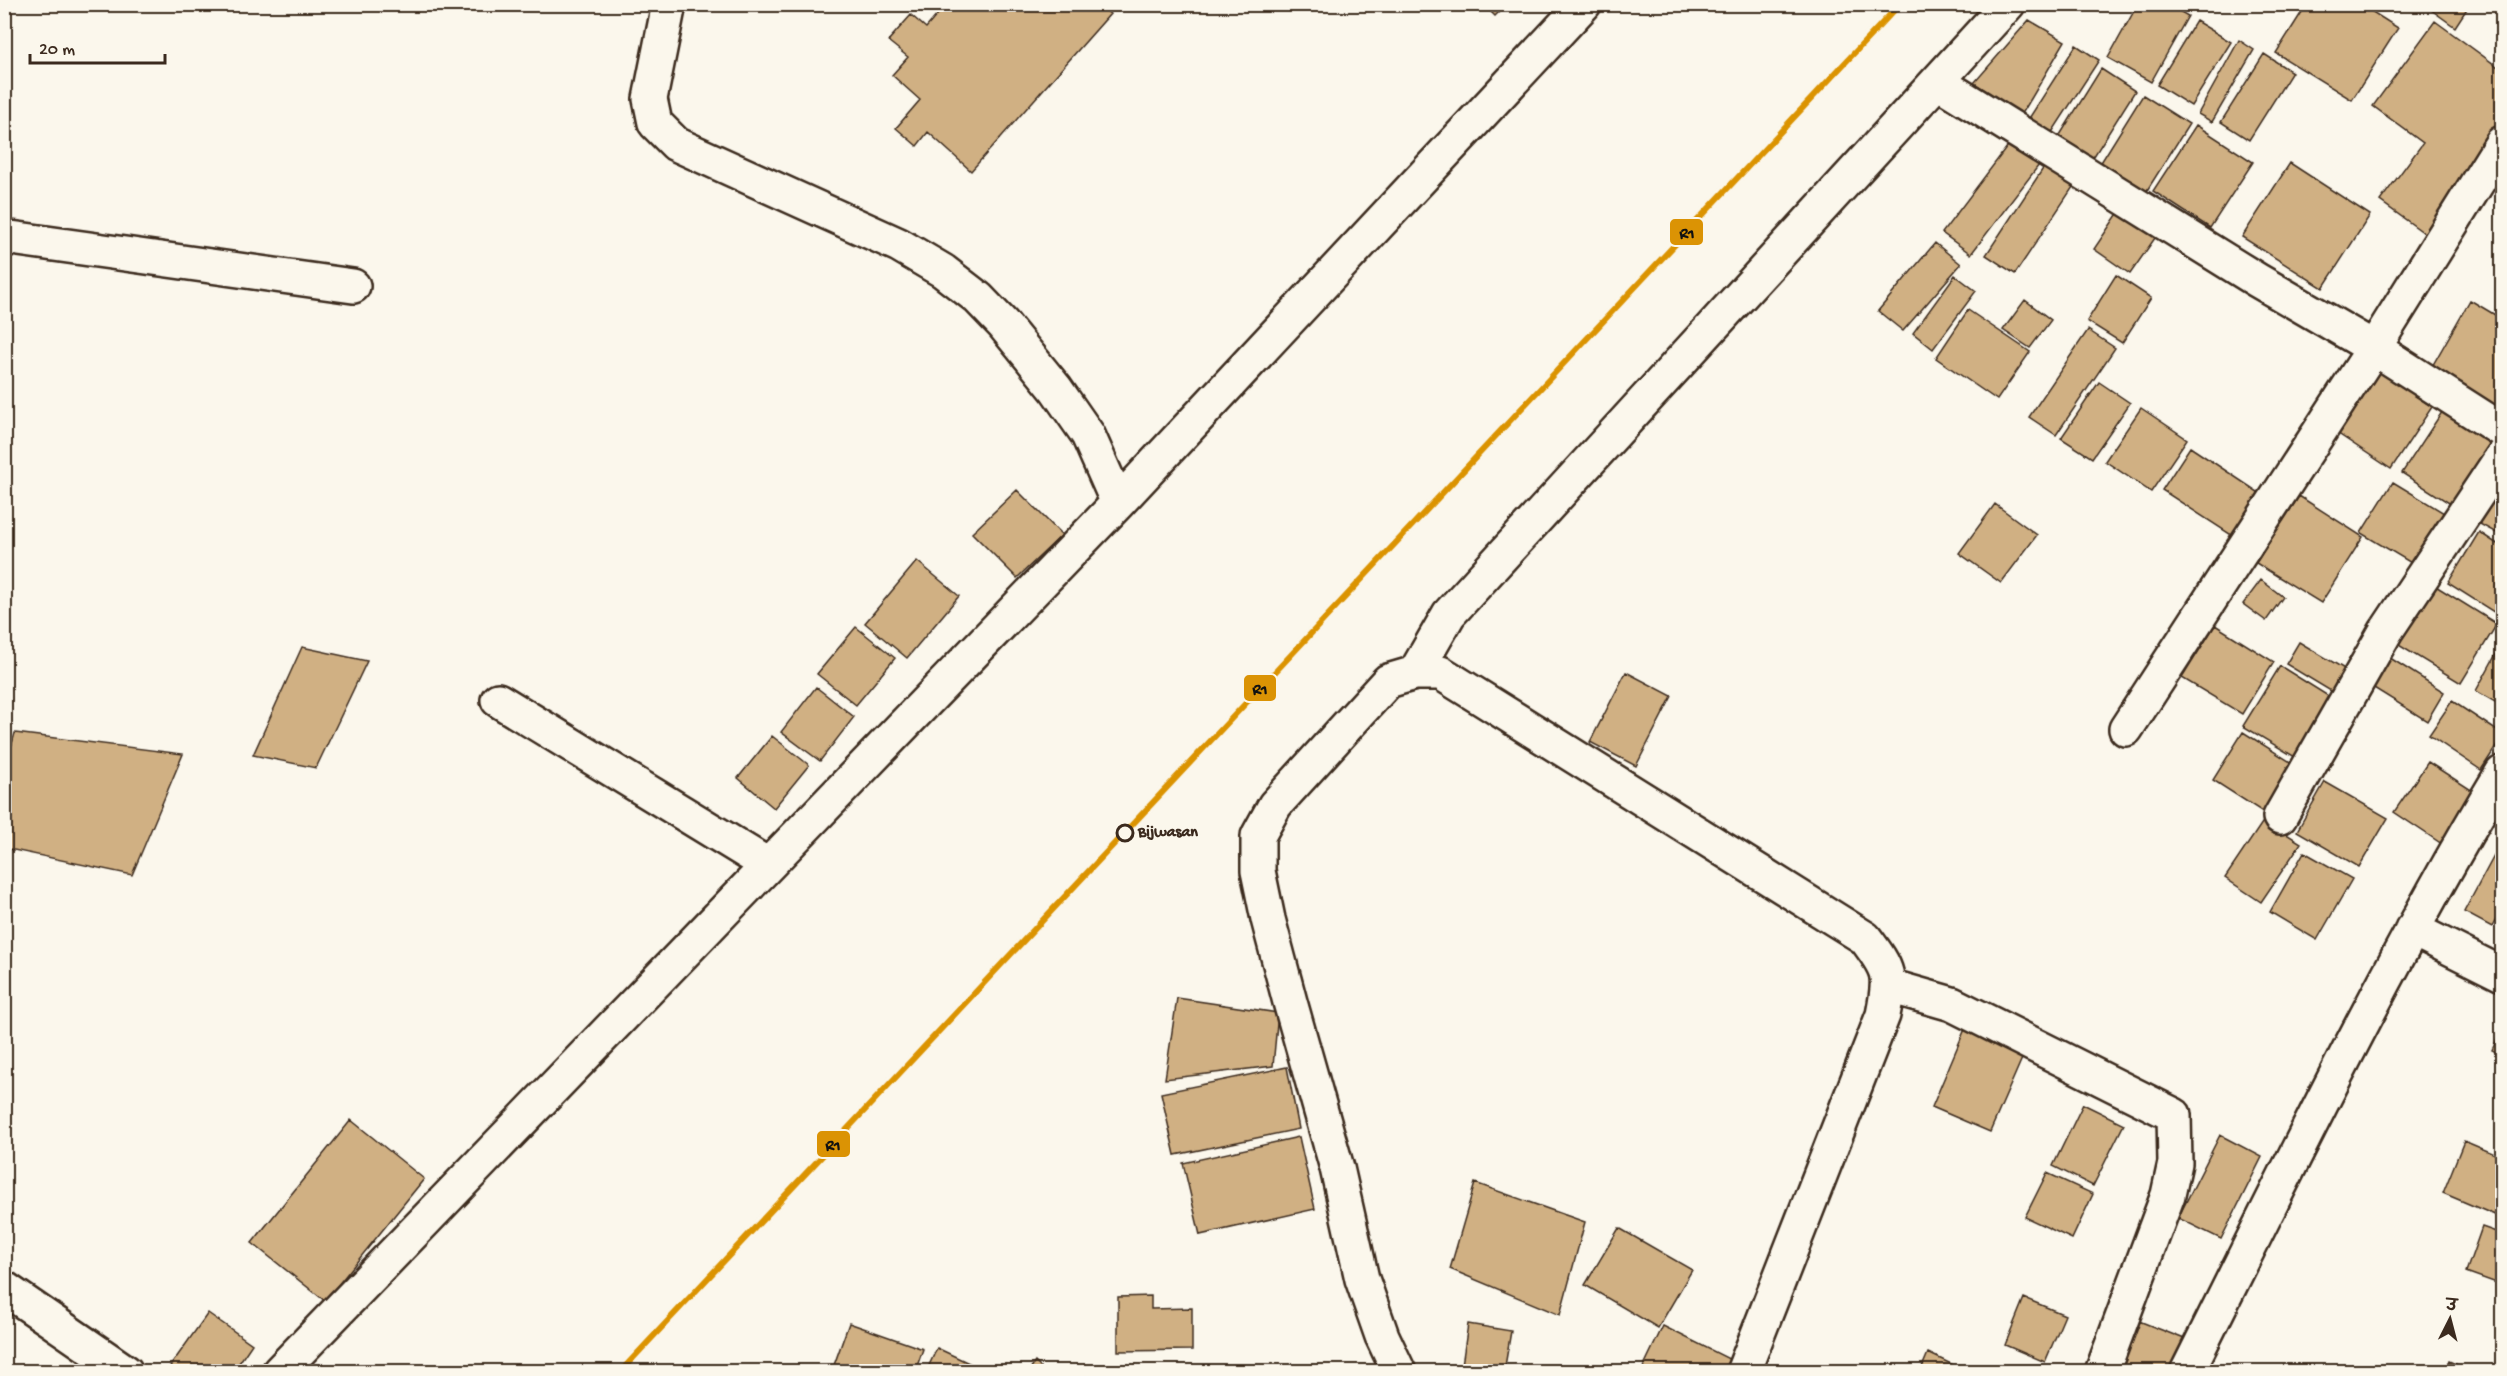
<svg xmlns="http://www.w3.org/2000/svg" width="2507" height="1376" font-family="'Gochi Hand','Playpen Sans Deva',sans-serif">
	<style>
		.building { fill: #d0b083; stroke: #3b2a1e; stroke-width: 1.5 }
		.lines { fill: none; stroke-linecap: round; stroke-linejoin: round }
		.minor-casing { stroke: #3b2a1e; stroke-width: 38 }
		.minor { stroke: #fbf7ec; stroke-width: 33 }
		.rail-1-casing { stroke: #fbf7ec; stroke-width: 10 }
		.rail-1 { stroke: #db9304; stroke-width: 6 }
		.stop-dot { fill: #fbf7ec; stroke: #3b2a1e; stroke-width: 3 }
		.labels { text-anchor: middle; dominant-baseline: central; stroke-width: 4.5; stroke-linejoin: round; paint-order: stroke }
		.stop-label { font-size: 16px; font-weight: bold; fill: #3b2a1e; stroke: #fbf7ec; text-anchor: start }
		.line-badge { stroke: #fbf7ec; stroke-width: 2 }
		.pale-badge-label { font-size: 16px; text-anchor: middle; font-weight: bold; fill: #111 }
	</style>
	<rect width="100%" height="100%" fill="#fbf7ec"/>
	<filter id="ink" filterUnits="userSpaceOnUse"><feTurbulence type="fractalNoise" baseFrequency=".0167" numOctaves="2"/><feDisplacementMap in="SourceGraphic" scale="12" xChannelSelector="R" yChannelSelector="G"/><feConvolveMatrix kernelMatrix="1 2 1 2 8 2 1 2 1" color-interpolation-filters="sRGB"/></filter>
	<g filter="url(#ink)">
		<path class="building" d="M1098,4L1110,14L971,171L928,132L917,146L896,128L920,100L892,75L908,57L888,41L911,15L926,28L938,14L930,4Z
			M1483,4H1507L1495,16Z
			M2138,4H2167L2188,16L2151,82L2108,58Z
			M2307,4H2360L2398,28L2352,100L2276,53Z
			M2423,4H2470L2455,27Z
			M2029,20L2065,41L2022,114L1974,83Z
			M2196,21L2231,42L2191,106L2157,85Z
			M2435,21L2502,70V132L2427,235L2380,201L2423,143L2373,106Z
			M2239,40L2254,50L2212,122L2198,114Z
			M2076,45L2099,60L2049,137L2026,123Z
			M2264,54L2292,72L2249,140L2221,122Z
			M2101,69L2135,91L2089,164L2055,143Z
			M2143,95L2189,124L2146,192L2100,164Z
			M2196,125L2253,162L2210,228L2153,191Z
			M2010,143L2039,165L1971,254L1942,233Z
			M2290,163L2370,215L2323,288L2242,237Z
			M2046,164L2075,184L2015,274L1986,255Z
			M2125,203L2162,228L2130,274L2094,249Z
			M1935,243L1961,264L1903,331L1878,311Z
			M1955,275L1976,291L1933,349L1913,333Z
			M2116,275L2151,298L2122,343L2087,321Z
			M2025,300L2051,320L2030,348L2003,330Z
			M2470,300L2502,319V412L2430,370Z
			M1968,310L2030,352L1997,400L1936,358Z
			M2088,330L2115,348L2056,435L2029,417Z
			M2379,371L2432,407L2391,469L2337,433Z
			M2099,382L2130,403L2092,458L2061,438Z
			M2141,408L2187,439L2151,492L2105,461Z
			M2444,409L2502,446L2460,510L2402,473Z
			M2190,447L2267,498L2239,540L2162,490Z
			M2502,472V536L2476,522Z
			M2393,482L2454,519L2423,570L2361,533Z
			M1017,490L1062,535L1017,578L972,533Z
			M2299,496L2363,537L2321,603L2256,563Z
			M1995,504L2037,535L2001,583L1959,553Z
			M2479,532L2502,547V612L2500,616L2448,583Z
			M917,561L959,596L907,658L865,623Z
			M2261,580L2283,597L2266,621L2243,604Z
			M2434,585L2497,624L2461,683L2397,644Z
			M2215,625L2274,662L2242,714L2182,678Z
			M856,627L895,658L856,705L817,674Z
			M2299,642L2358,677L2344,699L2286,664Z
			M2502,643V706L2476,691Z
			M302,647L367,661L316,768L253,755Z
			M2387,656L2444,692L2427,721L2369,685Z
			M2280,666L2341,704L2305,763L2243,726Z
			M1626,672L1672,696L1636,766L1590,742Z
			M816,687L854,717L820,761L781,732Z
			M2452,701L2502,734V738L2481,770L2429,735Z
			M2243,732L2303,770L2272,818L2213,780Z
			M15,733L183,754L132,875L4,848V772Z
			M772,736L809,765L774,808L738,778Z
			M2428,762L2479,795L2445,846L2394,812Z
			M2325,782L2388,818L2359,867L2297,831Z
			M2264,820L2301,843L2261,902L2225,878Z
			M2502,841V908L2492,927L2464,912Z
			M2304,852L2352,879L2317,940L2270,912Z
			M1177,998L1278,1013L1273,1066L1165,1079Z
			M1965,1029L2024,1054L1990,1132L1932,1107Z
			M2502,1029V1055L2492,1050Z
			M1287,1067L1299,1129L1175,1155L1161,1093Z
			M2083,1104L2124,1124L2093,1186L2053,1166Z
			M351,1120L424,1179L325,1301L252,1243Z
			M2220,1135L2262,1157L2221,1239L2178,1218Z
			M1299,1137L1315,1209L1200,1235L1183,1163Z
			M2464,1141L2502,1157V1218L2443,1193Z
			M2047,1173L2093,1194L2072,1239L2025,1217Z
			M1475,1183L1585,1222L1560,1315L1450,1269Z
			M2482,1227L2502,1234V1285L2466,1272Z
			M1619,1228L1692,1270L1658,1328L1585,1285Z
			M2502,1287V1301L2498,1299Z
			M1151,1296V1309L1192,1308V1350L1118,1351V1297Z
			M2024,1298L2065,1315L2045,1362L2005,1345Z
			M208,1313L252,1344L233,1372H166Z
			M2139,1321L2192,1342L2181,1372H2140L2122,1365Z
			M849,1323L923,1349L915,1372H841L833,1368Z
			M1468,1324L1511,1331L1504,1372H1461Z
			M1663,1326L1733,1361L1728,1372H1641Z
			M937,1348L988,1372H926Z
			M1928,1353L1968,1372H1920Z
			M2449,1361L2473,1372H2444Z
			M1035,1362L1045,1372H1028Z"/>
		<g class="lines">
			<g class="minor-casing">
				<path id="minor" d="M669,4L650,99L655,123L676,144L899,245L943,271L978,298L1003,324L1056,389L1088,435L1118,503
					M1938,82L2257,280L2374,348L2502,430
					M4,237L353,286
					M1415,673L1449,614L2008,4
					M498,700L768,865
					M2126,729L2374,348L2502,143
					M2280,817L2386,631L2502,457
					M2412,929L2502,974
					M1889,986L1952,1004L2174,1115L2175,1163L2168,1195L2102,1372
					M4,1288L126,1372
					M279,1372L1118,503L1584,4
					M1399,1372L1382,1336L1362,1279L1337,1168L1290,1002L1268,919L1258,871V836L1275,805L1388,681L1415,673H1441L1865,938C1890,971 1891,975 1883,1015L1743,1372
					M2187,1372C2288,1170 2386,966 2502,773"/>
			</g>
			<use href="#minor" class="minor"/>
			<g class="rail-1-casing">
				<path id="rail-1" d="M620,1372L1900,4"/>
			</g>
			<use href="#rail-1" class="rail-1"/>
		</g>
	</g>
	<circle class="stop-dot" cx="1125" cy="833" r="8"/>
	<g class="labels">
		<g class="stop-label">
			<text x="1138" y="833">Bijwasan</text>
		</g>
	</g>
	<g class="line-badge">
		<rect x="1669" y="218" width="35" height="28" rx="6" fill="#db9304"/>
		<rect x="1243" y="674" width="34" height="28" rx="6" fill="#db9304"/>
		<rect x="816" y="1130" width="35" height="28" rx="6" fill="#db9304"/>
	</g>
	<g class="pale-badge-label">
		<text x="1687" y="238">R1</text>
		<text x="1260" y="694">R1</text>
		<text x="833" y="1150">R1</text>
	</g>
	<rect width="2507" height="1376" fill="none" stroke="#fbf7ec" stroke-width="24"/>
	<rect x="12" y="12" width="2483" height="1352" fill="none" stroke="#3b2a1e" stroke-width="2" filter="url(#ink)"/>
	<g transform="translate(2450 1319) rotate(6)" stroke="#fbf7ec" stroke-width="4.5" paint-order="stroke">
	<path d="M0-4.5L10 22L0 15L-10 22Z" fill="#3b2a1e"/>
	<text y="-9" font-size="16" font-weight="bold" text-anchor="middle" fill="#3b2a1e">उ</text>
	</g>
	<path d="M30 54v9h135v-9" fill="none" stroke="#3b2a1e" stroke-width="3"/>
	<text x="39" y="54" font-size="18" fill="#3b2a1e" stroke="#fbf7ec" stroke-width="4.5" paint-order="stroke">20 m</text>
</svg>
